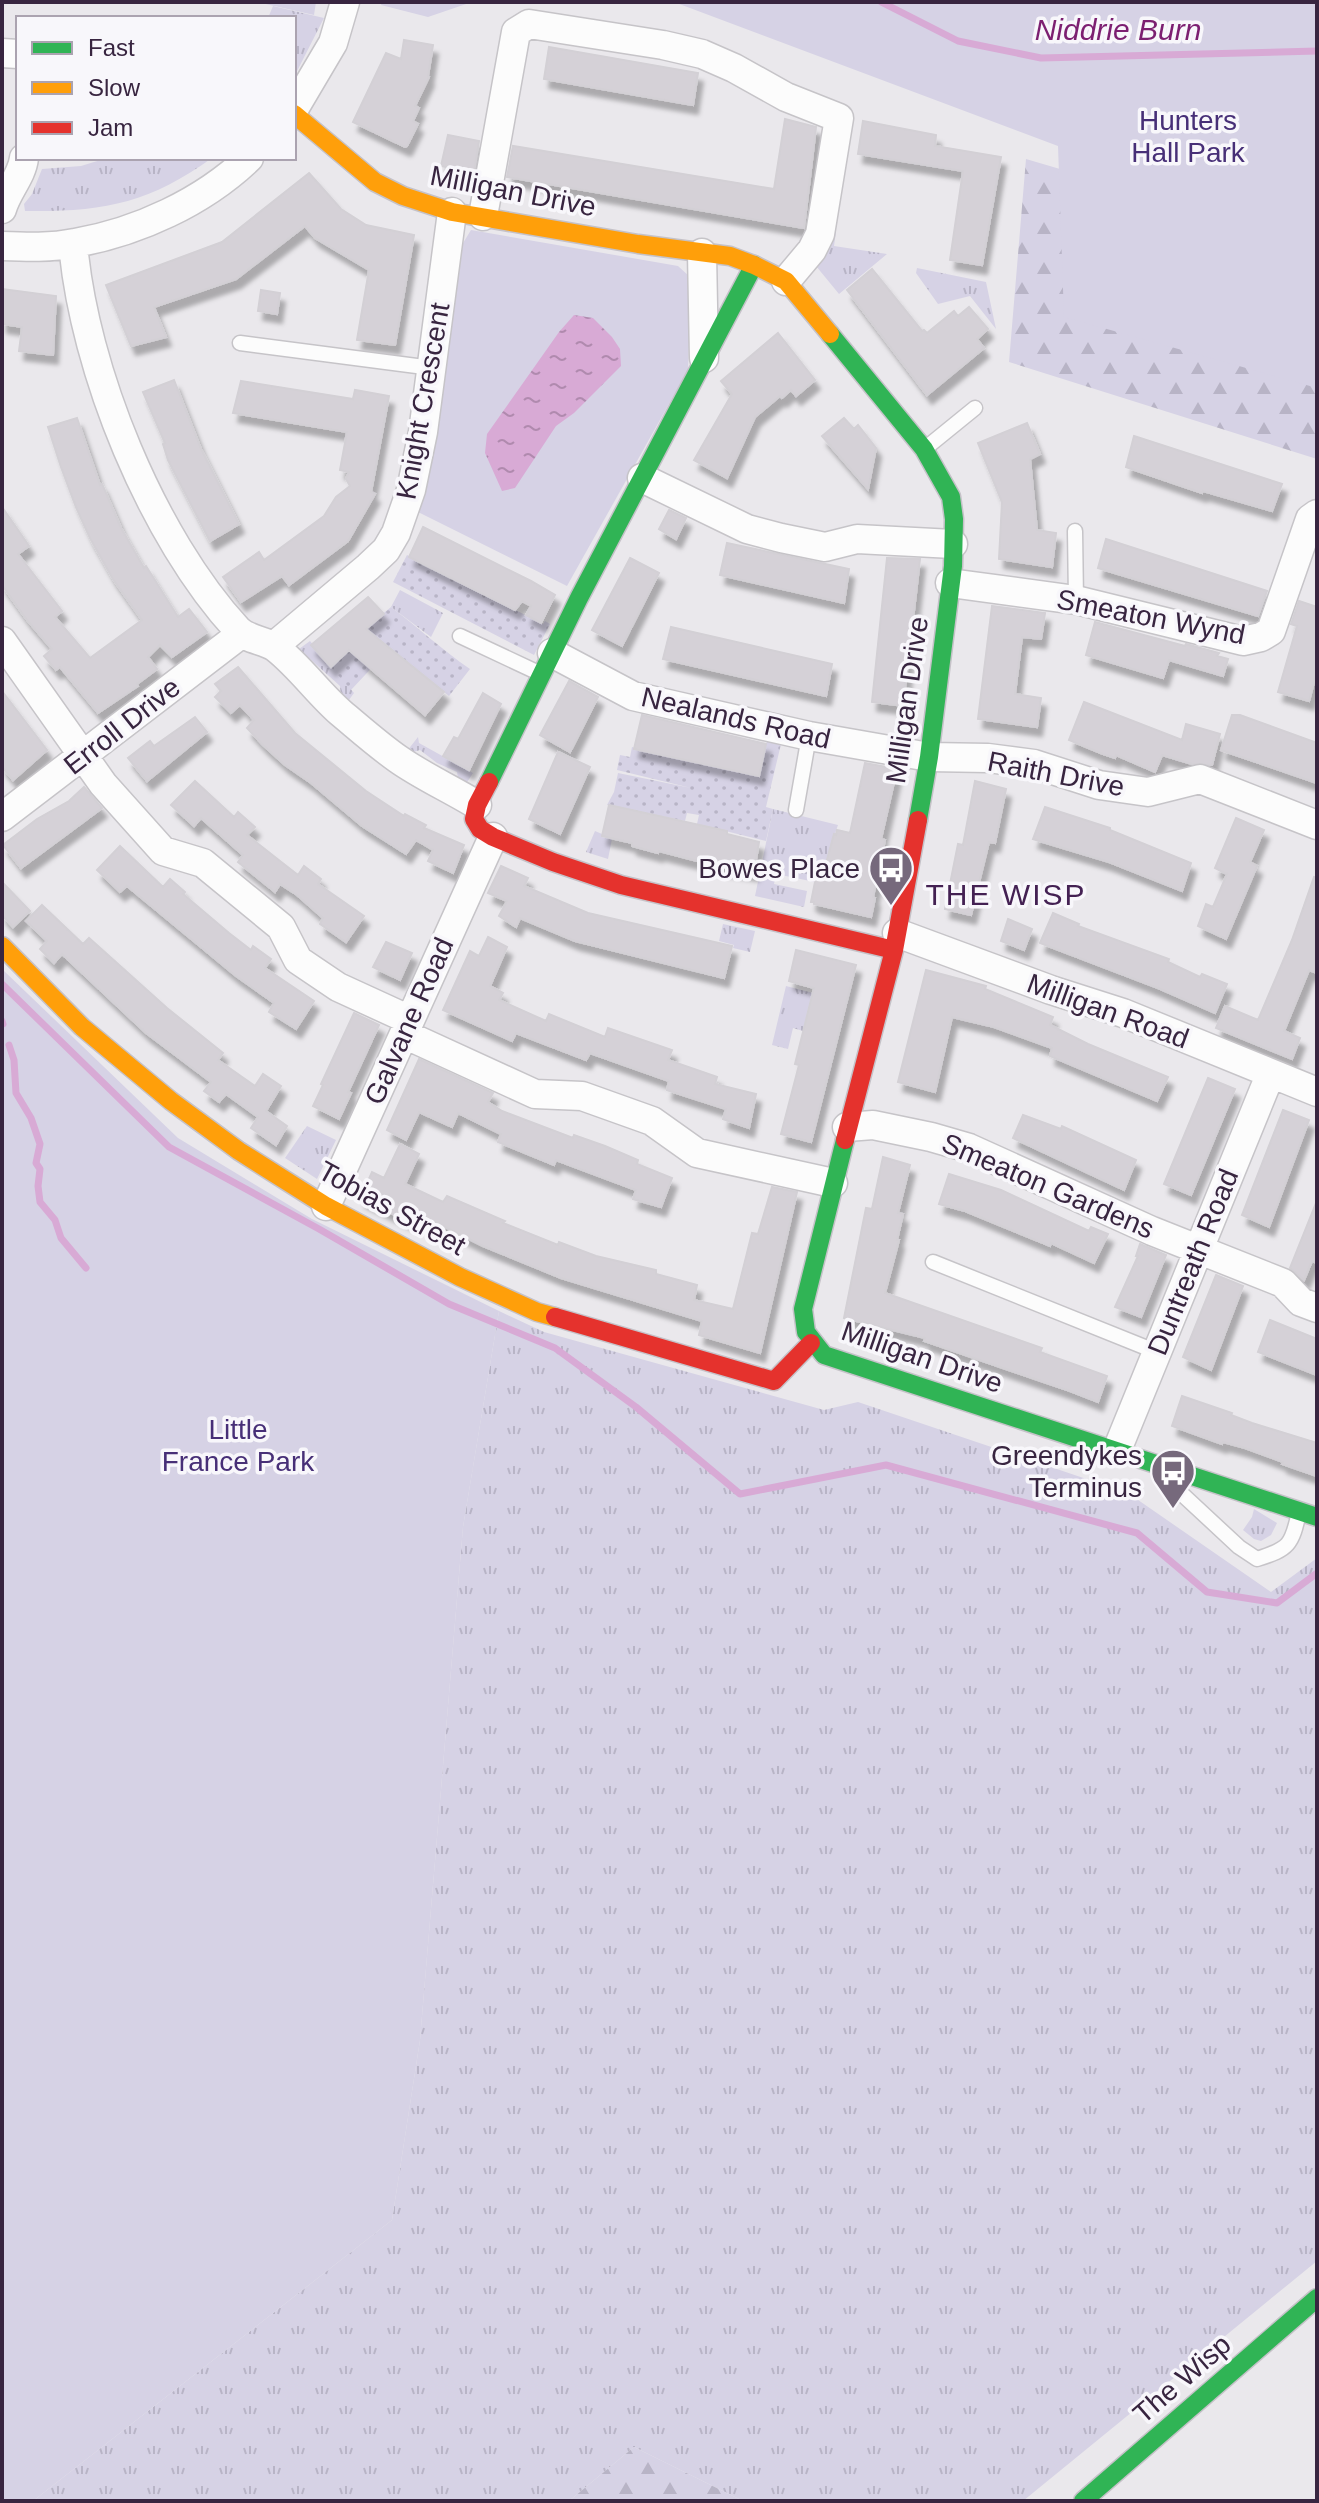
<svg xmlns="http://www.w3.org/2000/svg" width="1319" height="2503" font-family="Helvetica,sans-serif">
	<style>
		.grass { fill: url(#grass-tufts) }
		.forest { fill: url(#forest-firs) }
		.park { fill: #d6d2e5 }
		.garden { fill: url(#garden-dots) }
		.water { fill: url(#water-ripples) }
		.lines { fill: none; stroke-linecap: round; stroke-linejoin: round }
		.stream { stroke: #d8aad5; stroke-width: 7 }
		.building { fill: #d5d1d7; stroke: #d3d0d5; stroke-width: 2; filter: url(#shadow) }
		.lane-casing { stroke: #c6c4c8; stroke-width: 17 }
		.street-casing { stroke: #c6c4c8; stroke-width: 31 }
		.fast-casing { stroke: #c5c2c8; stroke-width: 21 }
		.slow-casing { stroke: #c5c2c8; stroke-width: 21 }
		.jam-casing { stroke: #c5c2c8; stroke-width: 21 }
		.lane { stroke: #fcfcfc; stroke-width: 14 }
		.street { stroke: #fcfcfc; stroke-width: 28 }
		.fast { stroke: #30b455; stroke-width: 18 }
		.slow { stroke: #ff9f0a; stroke-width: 18 }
		.jam { stroke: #e5322d; stroke-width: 18 }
		.labels { text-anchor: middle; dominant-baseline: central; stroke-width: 7; stroke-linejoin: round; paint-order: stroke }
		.park-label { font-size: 28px; fill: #472f77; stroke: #f8f7fb }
		.street-label { font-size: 28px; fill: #382540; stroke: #f8f7fb }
		.poi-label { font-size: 28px; fill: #382540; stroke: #f8f7fb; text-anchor: end }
		.water-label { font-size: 30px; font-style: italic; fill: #7c1f71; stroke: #f8f7fb }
		.neighbourhood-label { font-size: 30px; letter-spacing: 2px; fill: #442153; stroke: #f8f7fb }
	</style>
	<defs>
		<pattern id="grass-tufts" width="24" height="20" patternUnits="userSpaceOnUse" patternTransform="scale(2)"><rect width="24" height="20" fill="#d6d2e5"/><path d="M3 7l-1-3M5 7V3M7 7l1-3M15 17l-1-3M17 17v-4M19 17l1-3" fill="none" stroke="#b8b4c6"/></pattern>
		<pattern id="forest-firs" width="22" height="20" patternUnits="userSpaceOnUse" patternTransform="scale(2)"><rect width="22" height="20" fill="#d6d2e5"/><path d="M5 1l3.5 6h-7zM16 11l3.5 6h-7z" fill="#b8b4c6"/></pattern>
		<pattern id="garden-dots" width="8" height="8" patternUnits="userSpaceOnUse" patternTransform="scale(2)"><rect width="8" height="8" fill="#d6d2e5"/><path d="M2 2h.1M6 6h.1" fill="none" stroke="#b8b4c6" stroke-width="1.8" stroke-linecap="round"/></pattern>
		<pattern id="water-ripples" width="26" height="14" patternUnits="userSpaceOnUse" patternTransform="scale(2)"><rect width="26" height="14" fill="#d8aad5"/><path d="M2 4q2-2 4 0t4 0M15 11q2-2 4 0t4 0" fill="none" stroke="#b08aae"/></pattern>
		<filter id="shadow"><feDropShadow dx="5" dy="9" stdDeviation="2" flood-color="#0004"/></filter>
	</defs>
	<rect width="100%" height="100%" fill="#eae8ec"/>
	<path class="grass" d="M273,6L324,18L294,77V18H268Z
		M107,158H212C148,204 102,212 25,211L24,204L32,194L42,169L81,166Z
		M832,231L836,232L834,246L887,254L839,294L816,266Z
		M917,268L986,282L996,329L970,296L938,304L916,273Z
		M400,590L443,613L431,637L391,607Z
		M310,641L354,693L346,704L341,699L340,686L309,658H299V649Z
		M418,737L419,743L473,773L464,787L459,785L457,772L437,763L420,750L410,753L407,751Z
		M773,809L838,825L831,845V865L825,864L822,878L816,877L815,882L776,874L774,884L807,891L804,907L755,896Z
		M595,831L602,834V837L612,839L608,859L586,852Z
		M723,924L755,931L750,952L733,948L734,945L719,941Z
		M786,986L813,993L803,1031L793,1028L788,1049L772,1045Z
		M307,1126L336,1140L317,1179L285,1158Z
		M499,1311L544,1332L824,1410L858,1402L1128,1493L1271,1592L1317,1558V2261L1023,2501H743L634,2447L569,2501H33L392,2220L420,2040L463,1527Z
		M1254,1509L1277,1523L1271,1535L1261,1541L1254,1539L1243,1530L1252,1517Z"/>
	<path class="forest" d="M1026,159L1060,169L1317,387V459L1009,362Z
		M634,2447L743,2501H569Z"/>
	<path class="park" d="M257,2H316L314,15Z
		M382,2H472L428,17L381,5Z
		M674,2H1317V388L1064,317L1058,146Z
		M471,230L678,266L690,277L691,285L688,370L567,586L416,511L457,253Z
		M2,969L178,1138L312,1219L499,1311L463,1527L420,2040L392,2220L33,2501H2Z"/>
	<path class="garden" d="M407,555L543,624L545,621L550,624L534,655L393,582Z
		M391,607C418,627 442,650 470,669L449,696L430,680L427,683L380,659L351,690L331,667L347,653L343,647Z
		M767,741L781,744L766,807L773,809L766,841L697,824L699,815L687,813L685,821L607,805L614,792L618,773L691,788L617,770L620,755L630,757L632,747L759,776Z"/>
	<path class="water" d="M574,315L593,318L612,337L620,349L621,366L574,413L556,426L515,488L502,491L485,453L487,434L559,332Z"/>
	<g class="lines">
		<path class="stream" d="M881,2L958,41L1041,58L1317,51
			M2,984L169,1147L319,1229L449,1304L555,1348L636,1407L740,1494L886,1465L1137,1533L1207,1592L1277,1603L1317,1573
			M2,1021L3,1024
			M9,1045L14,1060L16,1093L31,1118L40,1144L36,1163L40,1169L38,1186L40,1202L55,1220L61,1238L86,1268"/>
	</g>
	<path class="building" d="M404,40L433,45L428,76L429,77L415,106L419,108L413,121L418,124L407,146L405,147L353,122L386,53L401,59Z
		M549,47L698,73L693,105L544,79Z
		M785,119L816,127L804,228L507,177L513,146L774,189Z
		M863,121L936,135L935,146L1001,157L982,265L950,260L963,171L858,154Z
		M448,135L479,141L474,173L441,166Z
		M309,173L341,209L366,225L414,235L395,345L357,340L369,270L315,238L305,226L236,279L154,307L166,337L131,346L106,285L222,242Z
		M872,269L922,331L924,330L927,333L954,311L958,316L969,307L988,329L977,339L984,348L927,395L847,290Z
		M2,289L56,296L53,355L19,351L22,327L2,324Z
		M261,290L280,293L277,314L258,311Z
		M778,333L815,380L796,396L791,390L782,398L780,396L755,417L727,478L694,460L732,394L721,381Z
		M174,380L201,449L239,524L210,541L168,460L163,444L165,443L143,392Z
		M241,381L353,399L355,390L389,396L371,492L375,494L348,541L289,585L282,576L241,602L223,577L259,552L264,560L324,516L336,497L350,486L346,479L349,472L340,470L347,432L233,413Z
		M77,418L100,485L102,484L121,528L144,568L146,566L178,617L189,609L207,632L172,657L160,645L148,657L157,669L137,684L138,686L98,713L60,667L56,670L44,656L52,649L27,620L2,585V507L29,546L18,554L62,611L55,617L90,658L142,620L113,579L90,538L76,507L61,467L48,427Z
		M844,418L854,429L858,425L876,448L868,489L822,436Z
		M1027,423L1040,454L1030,459L1037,530L1056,533L1052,567L999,559L1002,502L978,443Z
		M1134,436L1282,484L1272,511L1203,491L1202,493L1126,467Z
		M669,510L686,518L676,539L659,529Z
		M423,527L531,581L555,595L541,623L526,615L531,606L522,601L515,610L409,557Z
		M1106,539L1267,591L1258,616L1098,568Z
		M727,543L849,569L844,603L720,575Z
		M630,558L659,573L622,646L592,630Z
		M887,558L920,559L903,706L872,702Z
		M368,597L384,614L366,629L444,692L425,715L349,650L331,667L311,645Z
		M1299,601L1317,607V671L1309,701L1278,692L1297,626L1291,624Z
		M992,606L1045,613L1041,639L1022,637L1015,694L1041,698L1037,727L978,719Z
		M1095,622L1185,646L1186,644L1219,653L1217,656L1228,659L1223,676L1169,660L1163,678L1086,655Z
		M671,627L832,664L826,696L663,659Z
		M238,667L295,733L366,791L404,816L405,814L426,825L424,828L464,845L453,873L428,861L433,850L416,840L406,854L362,826L311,783L285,765L263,745L247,728L254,720L240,705L231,713L215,697L221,691L215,684Z
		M569,681L598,697L570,752L540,735Z
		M2,691L47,750L13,780L2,767Z
		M483,693L501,704L469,770L443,756L454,737L458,739Z
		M1084,702L1182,740L1186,724L1220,734L1212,765L1192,764L1162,755L1155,772L1116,755L1115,758L1103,754L1069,740Z
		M642,715L766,744L759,776L634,749Z
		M1232,715H1240L1317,743V783L1221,750Z
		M195,717L207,732L147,781L128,758L150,741L154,746Z
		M558,752L590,767L560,834L529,819Z
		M865,763L897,769L881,839L885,840L873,897L875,898L871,917L814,904V902H811L816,877L822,878L834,834L836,835L837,830L850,833Z
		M195,781L234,817L238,812L255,827L247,835L280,861L298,875L304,866L321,879L318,884L364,916L346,942L320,924L323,918L297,895L280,884L275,892L238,862L243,855L201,818L194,826L171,805Z
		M975,781L1006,789L995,843L989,842L971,915L945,909L958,844L963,845Z
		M84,787L102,808L21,868L3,845L37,819L69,801Z
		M609,805L727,831V834L759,842L754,872L720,867L659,851L658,853L632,846V843L602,836Z
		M1045,807L1110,828V830L1191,863L1182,891L1109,862L1033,839Z
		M1236,818L1264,830L1250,862L1257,866L1226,939L1198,926L1206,904L1213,907L1227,874L1215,868Z
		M120,846L163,887L170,879L185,892L183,894L229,933L251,950L253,946L271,959L265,968L314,1001L296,1029L269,1012L274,1003L236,976L127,886L120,892L97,870Z
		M501,866L528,878L524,886L588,913L732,946L724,978L575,941L520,918L516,927L499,916L507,901L488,893Z
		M1314,877L1317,878V973L1309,970L1284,1031L1300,1038L1292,1059L1216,1028L1225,1006L1258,1020L1292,940Z
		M2,882L30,911L13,927L2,915Z
		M42,905L83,944L89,938L167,1008L223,1053L218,1060L255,1086L263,1074L281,1086L266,1111L287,1126L276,1145L251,1128L258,1117L226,1094L219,1102L204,1091L211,1082L146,1033L62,954L54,963L40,949L47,941L26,921Z
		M1053,913L1079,924L1078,926L1169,959L1168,962L1200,977L1202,974L1227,984L1215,1013L1158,988L1040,943Z
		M1008,919L1032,929L1024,950L1001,941Z
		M488,937L507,947L490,986L503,993L499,1000L546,1021L549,1014L605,1037L608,1028L672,1050L668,1060L717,1077L715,1084L756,1094L749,1128L723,1119L726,1109L667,1090L669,1081L590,1053L586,1060L516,1033L512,1041L443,1010L470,951L479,956Z
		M386,942L412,953L400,980L373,967Z
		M796,950L856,965L811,1142L781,1134L799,1065L795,1064L814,988L789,981Z
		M926,970L986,986L985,989L1053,1017L1050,1025L1088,1044L1168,1077L1157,1101L1050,1056L1052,1048L994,1027L952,1017L935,1092L898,1082Z
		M354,1013L379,1025L348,1092L351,1093L339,1119L313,1106L323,1085L321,1084Z
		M419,1059L493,1093L488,1102L502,1111L573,1138L574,1135L605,1146L638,1160L637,1164L672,1178L661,1207L633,1199L636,1190L556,1160L554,1165L498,1142L501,1134L458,1113L452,1127L419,1112L406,1140L387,1130Z
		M1208,1078L1235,1089L1191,1195L1164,1184Z
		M1283,1110L1309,1120L1269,1227L1242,1215Z
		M1023,1115L1061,1129L1062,1126L1136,1160L1124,1190L1013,1138Z
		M400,1144L419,1154L405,1184L443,1202L447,1196L505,1221L503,1223L558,1245L559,1242L596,1256L656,1270V1274L697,1285L694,1300L733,1309L752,1233L758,1234L772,1187L797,1192L760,1353L699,1335L702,1321L561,1278L483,1246L427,1218V1220L411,1212L407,1221L360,1198L372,1172L384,1178Z
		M883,1157L910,1165L898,1213L903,1214L897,1240H899L885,1293L1042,1348L1040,1352L1107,1376L1098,1402L1070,1391L924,1341L925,1338L844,1318L866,1208L872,1209Z
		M949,1174L1001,1190L1089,1231L1091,1227L1108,1234L1094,1263L1051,1243L1050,1246L965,1211L939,1204Z
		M1316,1203L1317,1263L1312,1261L1304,1280L1290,1268Z
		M1140,1244L1166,1255L1141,1317L1115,1307L1138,1256H1136Z
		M1216,1275L1243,1286L1211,1370L1183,1357Z
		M1270,1320L1317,1339V1375L1258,1352Z
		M1182,1396L1232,1413L1231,1415L1252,1423L1317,1443V1476L1282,1464L1283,1462L1245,1448L1223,1442L1222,1444L1172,1426Z"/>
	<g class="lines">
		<g class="lane-casing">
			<path id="lane" d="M240,343L432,368
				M927,447L975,408
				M1075,531L1076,600
				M460,636L541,674
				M796,810L809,736
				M933,1262L1157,1352
				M1169,1482L1239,1547L1257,1559C1289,1549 1292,1545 1299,1512"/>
		</g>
		<g class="street-casing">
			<path id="street" d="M2,53L18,54
				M294,109L333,43L345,2
				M2,209C7,191 22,176 24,158
				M483,216L516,32L529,24L663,45L702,54L734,68L786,97L839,118L820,234L812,250L786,281
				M73,244C84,370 152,537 238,630C248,640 265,640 276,648C300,667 318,693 341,713C359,728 378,745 398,759C422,776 451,789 477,805
				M2,246C26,247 51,248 75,243C138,232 203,202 249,158
				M702,253L704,358
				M642,478L747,529L781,538L825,547L857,539L953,544
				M950,583L1076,600L1243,641L1261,637L1271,631L1310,519L1317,514
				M2,641L103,784L163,851L203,863L281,927L298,960L338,987L410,1020
				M274,646L368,567L386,550L396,533L411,490L423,432L452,212
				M552,653L633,696L809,736L929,757L988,758L1034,764L1099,785L1148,792L1200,779L1317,825
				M2,817L241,634
				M897,933L1051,990L1123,1013L1317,1092
				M404,1034L535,1094L582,1096L652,1121L697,1153L833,1183
				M847,1127L873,1125L931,1137L969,1148L1152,1231L1283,1283L1301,1302L1317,1308
				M326,1206L493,837
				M1117,1450L1270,1075"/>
		</g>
		<g class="fast-casing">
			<path id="fast" d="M830,334L924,449L951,497L954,519L953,566L929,757L918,820
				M489,782L579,598L754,265
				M845,1140L803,1309L806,1332L824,1355L1317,1517
				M1083,2501L1317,2298"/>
		</g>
		<g class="slow-casing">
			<path id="slow" d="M294,114L375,182L403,196L452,212L638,244L730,256L754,265L786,281L830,334
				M2,946L82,1027L171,1101L239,1151L326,1206L460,1277L537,1312L555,1317"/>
		</g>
		<g class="jam-casing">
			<path id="jam" d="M489,782L477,805L474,819L480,829L493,837L553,862L621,885L894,950
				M845,1140L894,950L918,820
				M555,1317L774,1381L811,1343"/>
		</g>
		<use href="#lane" class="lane"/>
		<use href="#street" class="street"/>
		<use href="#fast" class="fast"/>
		<use href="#slow" class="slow"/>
		<use href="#jam" class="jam"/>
	</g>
	<defs>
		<g id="bus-pin" transform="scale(2.3)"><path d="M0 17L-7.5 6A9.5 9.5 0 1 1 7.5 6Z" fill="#76697c" stroke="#f8f7fb"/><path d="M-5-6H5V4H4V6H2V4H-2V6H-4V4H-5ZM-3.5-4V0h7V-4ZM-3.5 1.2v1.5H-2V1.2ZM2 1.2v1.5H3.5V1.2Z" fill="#fff"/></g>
	</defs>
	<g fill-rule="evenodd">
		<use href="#bus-pin" x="891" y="868"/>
		<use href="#bus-pin" x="1173" y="1471"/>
	</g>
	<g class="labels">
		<g class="park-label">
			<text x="1188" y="120">Hunters<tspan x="1188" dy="32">Hall Park</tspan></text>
			<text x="238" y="1429">Little<tspan x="238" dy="32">France Park</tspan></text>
		</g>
		<g class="street-label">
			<text transform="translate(513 191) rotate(11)">Milligan Drive</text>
			<text transform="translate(423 401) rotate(-80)">Knight Crescent</text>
			<text transform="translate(1151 617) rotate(11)">Smeaton Wynd</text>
			<text transform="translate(907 700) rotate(-82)">Milligan Drive</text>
			<text transform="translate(736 718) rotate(13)">Nealands Road</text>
			<text transform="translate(122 726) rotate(-38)">Erroll Drive</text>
			<text transform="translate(1056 774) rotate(11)">Raith Drive</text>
			<text transform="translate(1108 1011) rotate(20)">Milligan Road</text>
			<text transform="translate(409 1021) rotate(-66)">Galvane Road</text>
			<text transform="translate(1048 1186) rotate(23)">Smeaton Gardens</text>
			<text transform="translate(392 1208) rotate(29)">Tobias Street</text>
			<text transform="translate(1193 1262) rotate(-68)">Duntreath Road</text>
			<text transform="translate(922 1357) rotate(19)">Milligan Drive</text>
			<text transform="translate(1182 2379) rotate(-41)">The Wisp</text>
		</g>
		<g class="poi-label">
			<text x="860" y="868">Bowes Place</text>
			<text x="1142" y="1455">Greendykes<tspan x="1142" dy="32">Terminus</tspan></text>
		</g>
		<g class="water-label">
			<text x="1118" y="29">Niddrie Burn</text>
		</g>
		<g class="neighbourhood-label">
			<text x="1006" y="894">THE WISP</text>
		</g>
	</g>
	<rect width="1319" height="2503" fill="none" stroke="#382540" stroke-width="8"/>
	<rect x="16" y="16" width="280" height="144" fill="#f8f7fb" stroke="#aba3b0" stroke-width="2"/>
	<rect x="32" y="42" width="40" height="12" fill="#30b455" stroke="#aba3b0" stroke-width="2"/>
	<text x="88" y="56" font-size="24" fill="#382540">Fast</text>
	<rect x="32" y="82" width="40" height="12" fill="#ff9f0a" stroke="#aba3b0" stroke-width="2"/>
	<text x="88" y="96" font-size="24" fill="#382540">Slow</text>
	<rect x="32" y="122" width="40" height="12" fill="#e5322d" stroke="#aba3b0" stroke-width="2"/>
	<text x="88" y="136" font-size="24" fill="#382540">Jam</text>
</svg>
